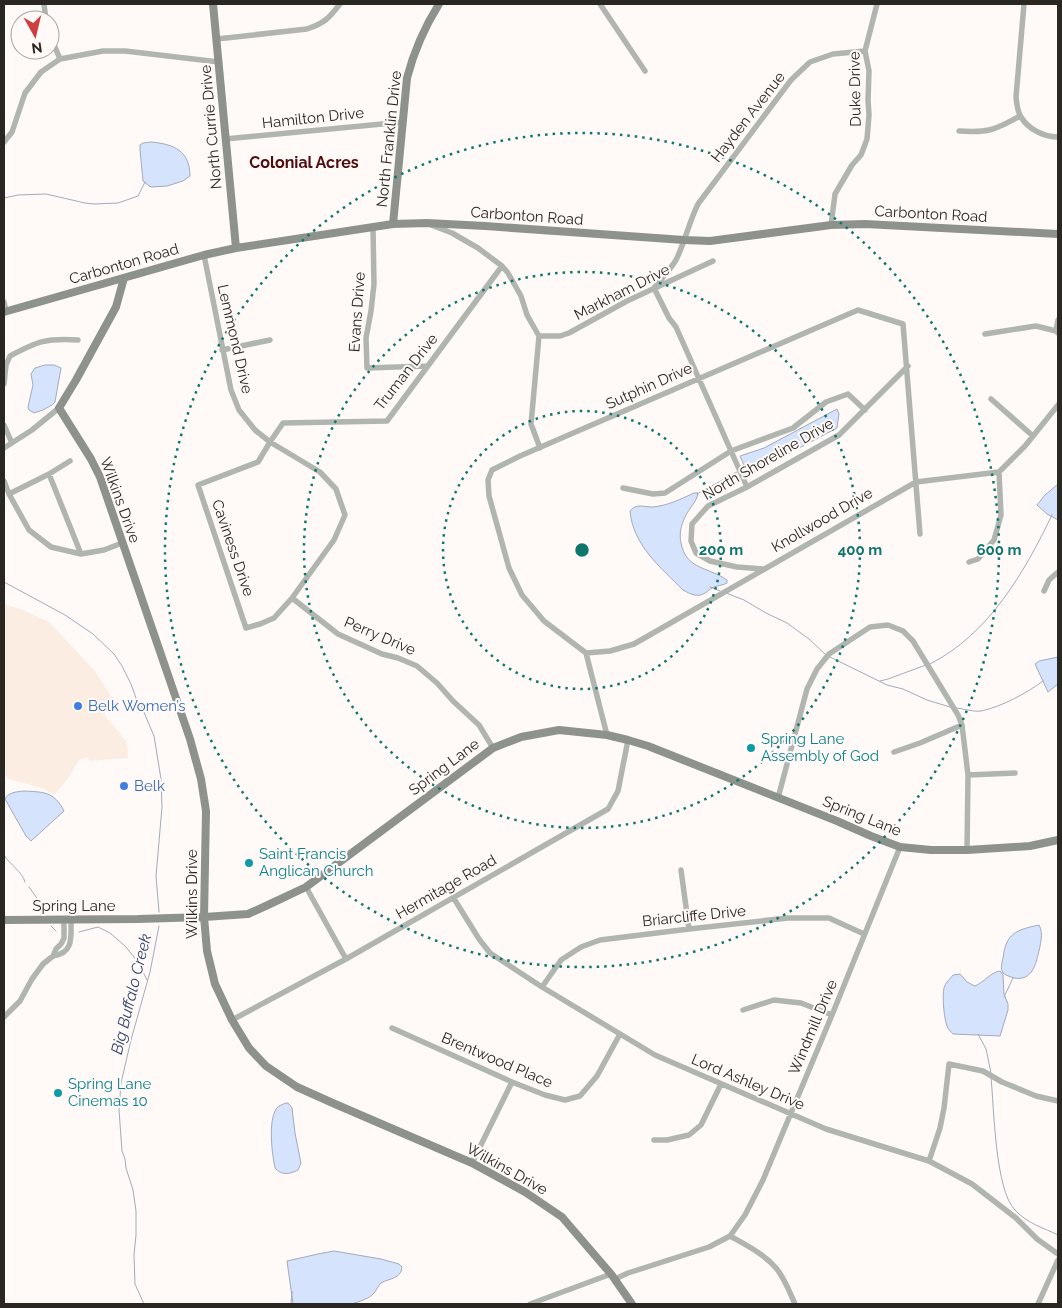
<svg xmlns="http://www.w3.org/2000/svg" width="1062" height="1308" font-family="Raleway,sans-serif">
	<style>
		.built { fill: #fcede2 }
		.water { fill: #d6e3fc; stroke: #a2aabb }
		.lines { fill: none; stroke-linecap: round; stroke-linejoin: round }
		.stream { stroke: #a2aabb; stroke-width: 1 }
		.street { stroke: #b1b5b0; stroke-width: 5.5 }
		.secondary { stroke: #8d938c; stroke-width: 8 }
		.ring { fill: none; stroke: #0f766e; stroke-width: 2.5; stroke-dasharray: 2.5 5 }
		.shop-dot { fill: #3f7fe0; stroke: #fffaf7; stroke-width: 2 }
		.culture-dot { fill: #0f9aa8; stroke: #fffaf7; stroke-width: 2 }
		.labels { text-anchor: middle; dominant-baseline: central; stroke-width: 4; stroke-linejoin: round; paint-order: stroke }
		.street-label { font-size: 15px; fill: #2a2622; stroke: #fffaf7 }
		.shop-label { font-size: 15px; fill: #366cbe; stroke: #fffaf7; text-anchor: start }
		.culture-label { font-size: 15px; fill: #0d838f; stroke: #fffaf7; text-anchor: start }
		.neighbourhood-label { font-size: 16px; font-weight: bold; fill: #510c0e; stroke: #fffaf7 }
		.water-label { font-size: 16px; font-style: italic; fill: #314670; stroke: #fffaf7 }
		.centre { fill: #0f766e; stroke: #fffaf7; stroke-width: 2.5 }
		.ring-label { font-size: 15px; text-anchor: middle; font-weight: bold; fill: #0f766e; stroke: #fffaf7; stroke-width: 4; stroke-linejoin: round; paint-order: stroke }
	</style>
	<rect width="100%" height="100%" fill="#fffaf7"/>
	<path class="built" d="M4,604L23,610L49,622L94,670L114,700L105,710V716L127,742L128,758L89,761L88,757L79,760L67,780L54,795L45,789L9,779L4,774Z"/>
	<path class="water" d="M151,142C174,144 190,151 190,176L183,181L167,186L152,187L149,186L143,181L140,150V145L143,143Z
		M45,365H54L61,368L55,402L52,405L43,410L34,413L29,410L28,407L33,385L31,374L35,368Z
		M837,409L839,414L837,428L748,475L740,456L764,448Z
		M1058,484V520L1047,514L1037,505L1045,495Z
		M694,493H698C697,502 689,508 685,517C681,526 679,533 681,543C686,570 709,567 727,580V583C722,586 717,585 712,588C711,588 706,593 705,593C698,598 690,594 683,590C660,567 633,545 630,511C636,503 644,507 652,507C667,506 681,499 694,493Z
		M1058,657V684L1048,692L1035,664L1039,661Z
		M23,791C43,792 54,791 64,811L31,841L26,836L5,799C9,792 16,792 23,791Z
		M1039,925C1044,933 1040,946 1038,955C1035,968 1030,981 1014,978C1011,977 1005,975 1003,973C1000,969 1002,962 1003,958C1006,933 1016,930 1039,925Z
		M999,971L1001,972L1003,975L1004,994L1008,1004V1010L1000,1036L953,1034C952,1033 948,1029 948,1028C944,1022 942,995 944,988C945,983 950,979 953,975L960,974L967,982L975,986C984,982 989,974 999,971Z
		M286,1103H288L292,1108L295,1133L301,1163L298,1170C290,1174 282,1176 275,1168C272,1154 268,1122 276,1109C278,1106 283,1104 286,1103Z
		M334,1251L381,1259L399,1264L402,1267C401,1279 390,1278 381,1283C378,1286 377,1289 374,1293C369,1299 360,1301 352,1304H293L287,1261L318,1254Z"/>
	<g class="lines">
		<path class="stream" d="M4,198L18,195L46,194L85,203L94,204L118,203L138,196L145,182
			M697,494L737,472
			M4,582L65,615L93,634L114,654L122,666L131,684L136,698L140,703L154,736L161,779L162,807L156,876L159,912
			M710,587L720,591
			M726,593L744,600L766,613L787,623L809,639L826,655
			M830,657L887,685L903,689L927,700L950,707
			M930,664C989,634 1024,573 1052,515
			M880,681L888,679L926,665
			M957,708C964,709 974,712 981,711C1001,707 1027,693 1043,681
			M4,855C10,865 22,871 25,882
			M29,887L46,911
			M51,926L56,931
			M79,932L98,927L110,933L125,946L138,962L147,980
			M1004,997L1013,978
			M978,1034L986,1049L991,1073
			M991,1077C994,1107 995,1190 1015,1210C1028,1224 1042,1227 1058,1235
			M144,1304L135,1284L134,1255L136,1235V1211L133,1190L126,1168L125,1159L122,1151L119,1110L121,1083L131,1040L150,972L159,926
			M291,1304L292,1292H293"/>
		<path class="street" d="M44,4L46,20
			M600,4L645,71
			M1024,4L1016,97C1017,104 1017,111 1021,117C1028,129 1044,137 1058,137
			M50,35L60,59
			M217,39L307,29C325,23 329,18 340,4
			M959,131C988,133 995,130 1020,116
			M225,139L403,122
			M4,142L12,132L25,93L41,72L60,59L103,51H125L219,62
			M431,225L452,233L478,248L502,266L508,273L521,296L527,315L539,336L531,424L540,448
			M831,225L835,194L852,165L861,155L867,139L869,115L868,100L869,71L865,51L877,4
			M373,227L374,284L371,311L366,338L367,368L427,366
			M204,255L231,390L239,410L255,430L270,442L320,472L336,489L345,515L334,540L292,598L274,618L260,624L246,628L198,485L258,462L270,442L283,423L387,421L502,266
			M4,302L6,311
			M1056,331L1058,320
			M985,334L1036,326L1056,331L1058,333
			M539,336H560L569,333L627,301L713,261
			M222,350L270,340
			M4,384L6,365L10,356C38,341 46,338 78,340
			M991,399L1033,436
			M4,425L12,443
			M4,448L32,430L59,408
			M49,474L81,554
			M4,481L9,494L29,530L51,547L81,554L104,550L122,543
			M747,487L676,327L669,318L654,288C661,279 670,270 676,260C685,242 689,222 698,204L791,80L810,62L833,54L865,51
			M623,488L653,494L665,493L731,451L793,428L826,402L848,394L865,410
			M9,494L49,474L70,461
			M969,562L978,559L994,540L1001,515L999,472
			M763,569L737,567L710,561L696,553L691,541L692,524L708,506L747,487L839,435L908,366
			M1044,591L1049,580L1058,572
			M292,598L338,634L382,654L398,658L417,666L437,683L453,701L479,725L493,748
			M586,653L610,651L634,644L916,482L999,472L1025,446L1058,405
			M607,735L586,653L544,621L522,595L509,568L489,496L488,480L492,470L520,456L858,310L903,324L920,534
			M894,752L920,743L962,725
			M968,775L1015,773
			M778,798L807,689L817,669L829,654L870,627L888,625L903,631L913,641L958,715L962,725L968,775L967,850
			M681,870L689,929
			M306,887L346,959
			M453,897L479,939L490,953L542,987L655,1055L826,1129L929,1161L972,1184L1016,1218L1037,1239L1058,1254
			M53,956C74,953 71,937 71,919
			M542,987L561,960L581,947L600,940L689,929L788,918H829L864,934
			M743,1010L774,1000L801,1003L832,1015
			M4,1017L20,1001L32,979L43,964L53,956L56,949L61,944L64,938V919
			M232,1020L346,959L608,809L618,791L628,740
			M392,1028L512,1082L545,1095L565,1100L580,1096L597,1076L620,1034
			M654,1140H667L689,1135L701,1125L721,1084
			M929,1161L940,1128L944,1108L949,1064L983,1071L1002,1082L1036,1096L1058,1101
			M472,1163L512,1082
			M730,1236C746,1245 764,1254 776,1268C784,1277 790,1293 795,1304
			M615,1279L628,1273L709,1247L730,1236L745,1215L763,1180L832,1015L900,847
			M530,1304L611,1274
			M1038,1304L1058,1260"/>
		<path class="secondary" d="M213,4L236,248
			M393,224L407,78C414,51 424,28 439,4
			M124,278L116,307L76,380L59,408L91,459L100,477L190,739L201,779L206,811L204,917L207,951L215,984L232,1020L249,1048L266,1066L297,1087L335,1104L472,1163L525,1192L562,1217L611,1274L632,1304
			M4,312L204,255L236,248L393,224L427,223L485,226L684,240L710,241L831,225L865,224L1058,234
			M4,920L138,919L204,917L248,914L270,904L306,887L493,748L521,737L559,730L607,735L628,740L648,746L837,821L871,836L900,847L931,850H967L1030,846L1058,840"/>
	</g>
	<g class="ring">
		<circle cx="582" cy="550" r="139"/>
		<circle cx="582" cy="550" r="278"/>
		<circle cx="582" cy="550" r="417"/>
	</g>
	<g class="shop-dot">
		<circle cx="78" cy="706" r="5"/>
		<circle cx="124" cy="786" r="5"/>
	</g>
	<g class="culture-dot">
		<circle cx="751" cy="748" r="5"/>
		<circle cx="249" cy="863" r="5"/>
		<circle cx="58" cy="1093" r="5"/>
	</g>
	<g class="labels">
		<g class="street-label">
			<text transform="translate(855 89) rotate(-91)">Duke Drive</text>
			<text transform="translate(748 117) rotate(-52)">Hayden Avenue</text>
			<text transform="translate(313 118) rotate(-6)">Hamilton Drive</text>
			<text transform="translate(211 127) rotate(-95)">North Currie Drive</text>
			<text transform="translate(389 139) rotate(-84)">North Franklin Drive</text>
			<text transform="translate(931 214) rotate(3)">Carbonton Road</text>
			<text transform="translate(527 216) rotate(4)">Carbonton Road</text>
			<text transform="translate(124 264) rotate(-16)">Carbonton Road</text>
			<text transform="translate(622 292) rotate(-27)">Markham Drive</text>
			<text transform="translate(357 312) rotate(-86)">Evans Drive</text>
			<text transform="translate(235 339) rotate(77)">Lemmond Drive</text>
			<text transform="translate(406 372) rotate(-52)">Truman Drive</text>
			<text transform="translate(649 386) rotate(-24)">Sutphin Drive</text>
			<text transform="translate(768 459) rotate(-30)">North Shoreline Drive</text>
			<text transform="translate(120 500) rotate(70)">Wilkins Drive</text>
			<text transform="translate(822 520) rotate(-30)">Knollwood Drive</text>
			<text transform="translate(233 548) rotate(71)">Caviness Drive</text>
			<text transform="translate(380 636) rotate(23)">Perry Drive</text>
			<text transform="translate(444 767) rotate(-37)">Spring Lane</text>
			<text transform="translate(862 816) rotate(22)">Spring Lane</text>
			<text transform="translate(446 887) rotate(-30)">Hermitage Road</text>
			<text transform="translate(192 894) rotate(-90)">Wilkins Drive</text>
			<text x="74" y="906">Spring Lane</text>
			<text transform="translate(694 916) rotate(-6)">Briarcliffe Drive</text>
			<text transform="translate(813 1027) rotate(-67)">Windmill Drive</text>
			<text transform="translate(497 1060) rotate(23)">Brentwood Place</text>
			<text transform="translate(748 1082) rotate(23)">Lord Ashley Drive</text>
			<text transform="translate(507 1169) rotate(29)">Wilkins Drive</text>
		</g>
		<g class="shop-label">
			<text x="88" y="706">Belk Women’s</text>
			<text x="134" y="786">Belk</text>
		</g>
		<g class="culture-label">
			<text x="761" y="739">Spring Lane<tspan x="761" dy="17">Assembly of God</tspan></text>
			<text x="259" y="854">Saint Francis<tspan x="259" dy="17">Anglican Church</tspan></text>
			<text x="68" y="1084">Spring Lane<tspan x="68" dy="17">Cinemas 10</tspan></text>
		</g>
		<g class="neighbourhood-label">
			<text x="304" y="162">Colonial Acres</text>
		</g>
		<g class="water-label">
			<text transform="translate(131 994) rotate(-76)">Big Buffalo Creek</text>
		</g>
	</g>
	<circle cx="582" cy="550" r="8" class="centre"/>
	<g class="ring-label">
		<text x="721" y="555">200 m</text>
		<text x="860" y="555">400 m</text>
		<text x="999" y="555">600 m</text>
	</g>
	<rect width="1062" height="1308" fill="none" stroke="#2a2622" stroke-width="10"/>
	<g transform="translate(35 35) rotate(172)"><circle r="24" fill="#fffaf7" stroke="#aaa5a2"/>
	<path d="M0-4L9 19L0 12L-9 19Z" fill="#cd3e3e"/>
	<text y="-8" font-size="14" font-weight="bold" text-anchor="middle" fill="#2a2622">N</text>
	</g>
</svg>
